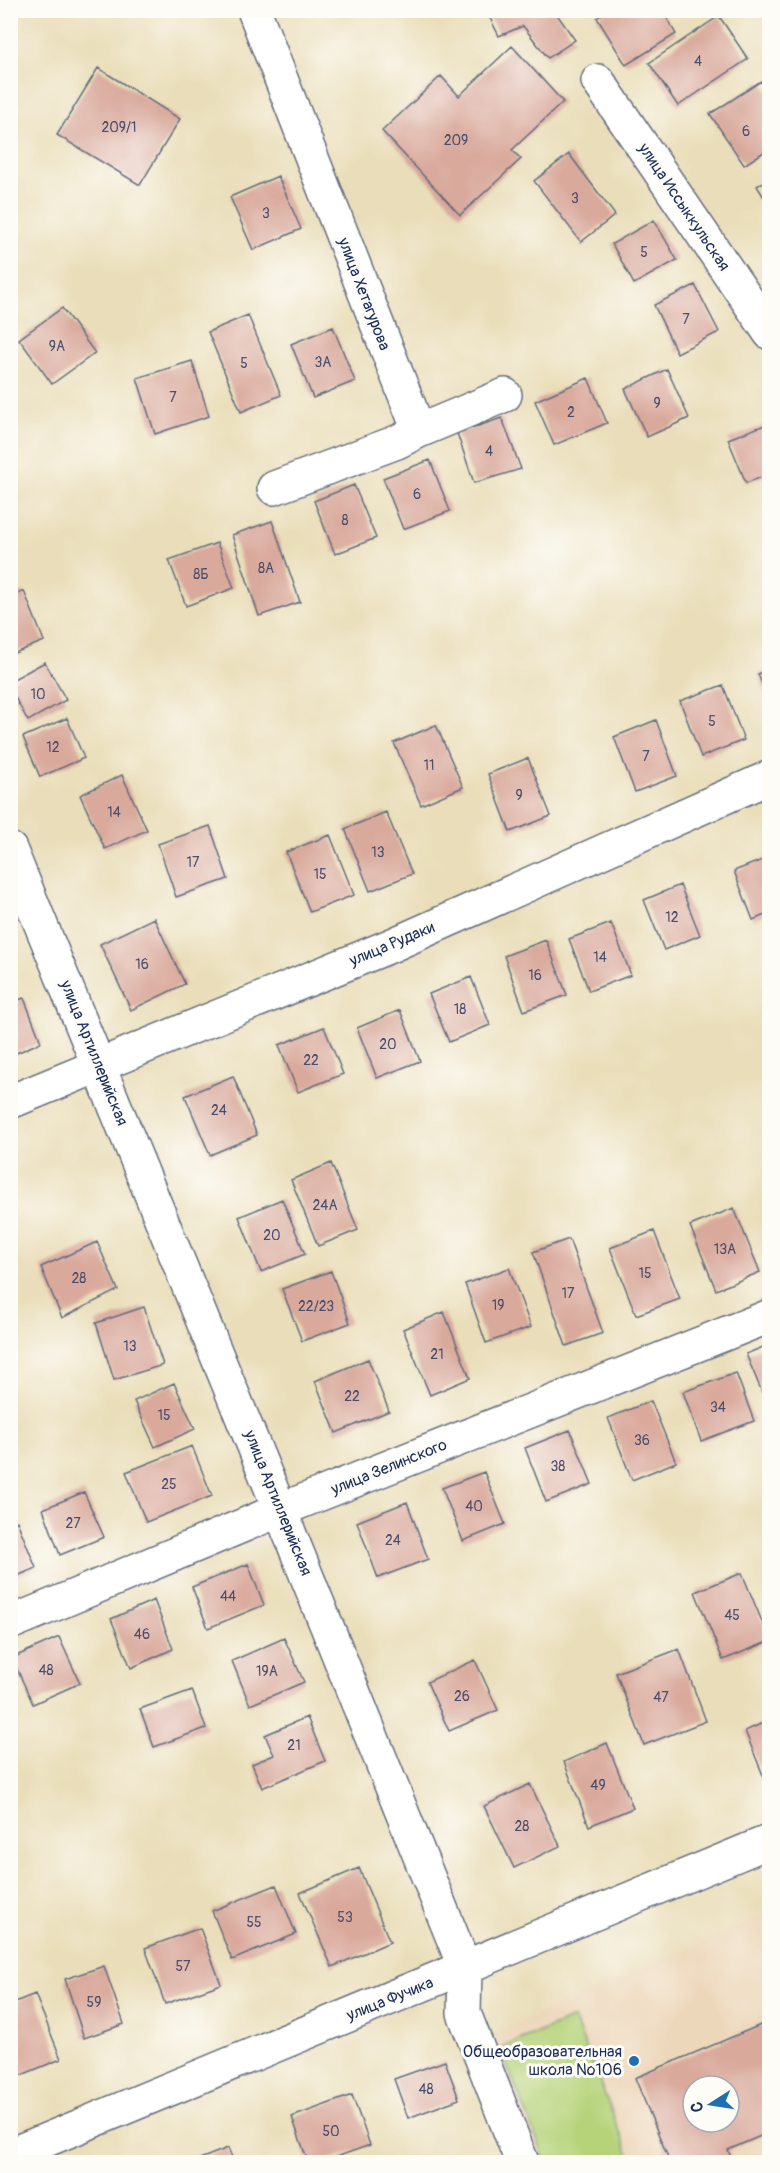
<svg xmlns="http://www.w3.org/2000/svg" width="780" height="2173" font-family="Pangolin,sans-serif">
	<style>
		.built { fill: #edd7ba; fill-rule: evenodd }
		.green { fill: #b6d37a; stroke: #68816c; stroke-width: 1.5 }
		.building { fill: #d9a99b; fill-rule: evenodd }
		.lines { fill: none; stroke-linecap: round; stroke-linejoin: round }
		.minor-casing { stroke: #636c7e; stroke-width: 36 }
		.minor { stroke: #fff; stroke-width: 33 }
		.poi-dot { fill: #1f6fb2; stroke: #fdfcf7; stroke-width: 2 }
		.labels { text-anchor: middle; dominant-baseline: central; stroke-width: 6; stroke-linejoin: round; paint-order: stroke }
		.number-label { font-size: 14px; fill: #4a4e6d }
		.street-label { font-size: 16px; fill: #1b2f5e; stroke: #fdfcf7 }
		.poi-label { font-size: 16px; fill: #1b2f5e; stroke: #fdfcf7; text-anchor: end }
	</style>
	<rect width="100%" height="100%" fill="#fdfcf7"/>
	<filter id="ink" filterUnits="userSpaceOnUse"><feTurbulence type="fractalNoise" baseFrequency=".0167" numOctaves="2"/><feDisplacementMap in="SourceGraphic" scale="12" xChannelSelector="R" yChannelSelector="G"/><feConvolveMatrix kernelMatrix="1 2 1 2 8 2 1 2 1" color-interpolation-filters="sRGB"/></filter>
	<filter id="wash" filterUnits="userSpaceOnUse"><feTurbulence type="fractalNoise" baseFrequency=".008" numOctaves="4" result="noise"/><feDisplacementMap in="SourceGraphic" scale="24" xChannelSelector="R" yChannelSelector="G"/><feGaussianBlur stdDeviation="1.35" result="paint"/><feColorMatrix in="noise" values="0 0 0 0 0 0 0 0 0 0 0 0 0 0 0 0 0 1.4 0 .05"/><feComposite in="paint" operator="in"/></filter>
	<g filter="url(#wash)">
		<rect width="100%" height="100%" fill="#eadeba"/>
		<path class="built" d="M769,1913V2162H540L489,2036ZM693,2086H729V2122H693Z"/>
		<path class="green" d="M574,2018L632,2162H546L500,2048Z"/>
		<g id="blocks">
			<path class="building" d="M486,10H554L575,40L548,58L523,26L499,36Z
				M608,10H662L676,34L626,65L597,18Z
				M719,16L748,59L678,106L649,63Z
				M512,46L563,102L512,150L521,159L460,215L382,131L441,76L459,96Z
				M98,68L180,119L140,185L57,135Z
				M761,81L770,93V148L744,165L710,114Z
				M569,154L615,215L581,242L534,181Z
				M278,176L301,229L253,250L230,197Z
				M770,178V207L757,186Z
				M654,220L677,260L634,284L612,244Z
				M695,285L719,332L677,353L654,305Z
				M62,308L95,353L52,384L19,339Z
				M248,315L281,395L241,412L208,332Z
				M333,327L355,381L313,398L291,344Z
				M192,361L209,416L155,434L137,378Z
				M667,369L689,418L647,437L625,389Z
				M588,378L607,423L554,445L535,401Z
				M502,418L521,469L474,483L457,433Z
				M770,423V474L746,483L728,439Z
				M430,460L450,511L403,529L383,478Z
				M354,485L376,538L335,554L314,501Z
				M272,521L300,602L259,616L232,535Z
				M217,543L234,588L186,606L169,560Z
				M24,591L44,641L10,655V597Z
				M45,662L66,700L28,721L10,688V681Z
				M770,669V702H769L758,674Z
				M723,685L744,740L701,757L680,701Z
				M67,718L84,758L40,777L23,737Z
				M656,720L677,776L635,792L614,737Z
				M436,725L463,787L421,805L394,743Z
				M528,758L551,816L510,832L488,774Z
				M122,775L147,830L105,849L80,795Z
				M386,812L412,874L370,891L345,829Z
				M210,826L228,879L176,897L158,844Z
				M330,835L354,895L310,912L286,852Z
				M770,857V913L753,920L734,871Z
				M680,885L700,935L664,950L644,900Z
				M154,918L185,984L131,1010L100,944Z
				M611,923L631,975L589,991L569,939Z
				M546,940L567,995L524,1011L504,956Z
				M471,977L490,1025L449,1042L429,994Z
				M24,998L41,1042L10,1056V1003Z
				M400,1010L420,1061L377,1078L357,1028Z
				M324,1027L343,1074L298,1092L279,1045Z
				M233,1076L257,1135L210,1155L185,1096Z
				M331,1163L358,1230L318,1246L291,1180Z
				M282,1199L305,1254L261,1272L239,1217Z
				M734,1208L760,1272L716,1290L690,1226Z
				M654,1231L680,1299L636,1315L610,1248Z
				M569,1239L603,1333L566,1346L533,1252Z
				M97,1242L118,1290L62,1318L41,1267Z
				M509,1268L531,1327L486,1343L465,1284Z
				M331,1271L350,1323L302,1341L282,1289Z
				M144,1307L163,1365L114,1380L96,1323Z
				M444,1312L470,1378L430,1395L403,1329Z
				M770,1344V1409H769L746,1354Z
				M368,1359L389,1411L336,1433L315,1381Z
				M736,1373L754,1421L701,1441L683,1392Z
				M174,1383L195,1429L155,1447L134,1401Z
				M651,1401L676,1462L632,1480L608,1418Z
				M570,1430L592,1484L546,1502L525,1448Z
				M192,1446L212,1496L146,1522L126,1472Z
				M484,1472L505,1524L463,1541L442,1488Z
				M84,1492L104,1537L60,1555L43,1509Z
				M407,1502L428,1559L378,1578L357,1522Z
				M17,1521L36,1568L10,1579V1524Z
				M248,1564L264,1605L208,1628L192,1587Z
				M742,1573L770,1641L723,1660L695,1592Z
				M154,1600L173,1649L131,1668L111,1619Z
				M59,1637L80,1683L33,1704L12,1658Z
				M284,1638L304,1682L250,1705L232,1661Z
				M679,1649L706,1721L644,1745L616,1673Z
				M475,1660L498,1710L449,1731L427,1682Z
				M192,1690L206,1728L154,1747L140,1709Z
				M307,1717L325,1761L262,1788L252,1764L274,1755L265,1735Z
				M770,1720V1778L765,1780L745,1731Z
				M607,1743L633,1808L589,1826L564,1762Z
				M530,1784L560,1846L514,1868L484,1806Z
				M359,1868L390,1942L332,1967L300,1893Z
				M276,1885L296,1934L232,1960L212,1911Z
				M200,1928L221,1984L165,2004L145,1948Z
				M104,1966L124,2024L84,2038L65,1979Z
				M35,1994L61,2059L19,2076L10,2055V2004Z
				M770,2021V2132L728,2150L733,2162H670L635,2078ZM693,2086H729V2122H693Z
				M445,2061L459,2099L408,2118L394,2079Z
				M352,2095L370,2145L322,2162H308L292,2117Z
				M228,2148L234,2162H192Z"/>
		</g>
	</g>
	<g filter="url(#ink)">
		<use href="#blocks" fill-opacity="0" stroke="#636c7e" stroke-width="1.5"/>
		<g class="lines">
			<g class="minor-casing">
				<path id="minor" d="M254,10L419,431L397,442L274,488
					M598,81L770,333
					M419,431L505,395
					M10,849L280,1510L465,1968L464,2013L522,2162
					M10,1102L390,946L770,777
					M10,1623L280,1510L770,1316
					M10,2155L770,1841"/>
			</g>
			<use href="#minor" class="minor"/>
		</g>
	</g>
	<circle class="poi-dot" cx="634" cy="2061" r="6"/>
	<g class="labels">
		<g class="number-label">
			<text x="698" y="61">4</text>
			<text x="119" y="127">209/1</text>
			<text x="746" y="131">6</text>
			<text x="456" y="140">209</text>
			<text x="575" y="198">3</text>
			<text x="266" y="213">3</text>
			<text x="644" y="252">5</text>
			<text x="686" y="319">7</text>
			<text x="57" y="346">9А</text>
			<text x="323" y="362">3А</text>
			<text x="244" y="363">5</text>
			<text x="173" y="397">7</text>
			<text x="657" y="403">9</text>
			<text x="571" y="412">2</text>
			<text x="489" y="451">4</text>
			<text x="417" y="494">6</text>
			<text x="345" y="520">8</text>
			<text x="266" y="568">8А</text>
			<text x="201" y="574">8Б</text>
			<text x="38" y="694">10</text>
			<text x="712" y="721">5</text>
			<text x="53" y="747">12</text>
			<text x="646" y="756">7</text>
			<text x="429" y="765">11</text>
			<text x="519" y="795">9</text>
			<text x="114" y="812">14</text>
			<text x="378" y="852">13</text>
			<text x="193" y="862">17</text>
			<text x="320" y="874">15</text>
			<text x="672" y="917">12</text>
			<text x="600" y="957">14</text>
			<text x="142" y="964">16</text>
			<text x="535" y="975">16</text>
			<text x="460" y="1009">18</text>
			<text x="388" y="1044">20</text>
			<text x="311" y="1060">22</text>
			<text x="219" y="1110">24</text>
			<text x="325" y="1205">24А</text>
			<text x="272" y="1235">20</text>
			<text x="725" y="1249">13А</text>
			<text x="645" y="1273">15</text>
			<text x="79" y="1278">28</text>
			<text x="568" y="1293">17</text>
			<text x="498" y="1305">19</text>
			<text x="316" y="1306">22/23</text>
			<text x="130" y="1346">13</text>
			<text x="437" y="1354">21</text>
			<text x="352" y="1396">22</text>
			<text x="718" y="1407">34</text>
			<text x="164" y="1415">15</text>
			<text x="642" y="1440">36</text>
			<text x="558" y="1466">38</text>
			<text x="169" y="1484">25</text>
			<text x="474" y="1506">40</text>
			<text x="73" y="1523">27</text>
			<text x="393" y="1540">24</text>
			<text x="228" y="1596">44</text>
			<text x="732" y="1615">45</text>
			<text x="142" y="1634">46</text>
			<text x="46" y="1670">48</text>
			<text x="267" y="1671">19А</text>
			<text x="462" y="1696">26</text>
			<text x="661" y="1697">47</text>
			<text x="294" y="1745">21</text>
			<text x="598" y="1785">49</text>
			<text x="522" y="1826">28</text>
			<text x="345" y="1917">53</text>
			<text x="254" y="1922">55</text>
			<text x="183" y="1966">57</text>
			<text x="94" y="2002">59</text>
			<text x="426" y="2089">48</text>
			<text x="331" y="2131">50</text>
		</g>
		<g class="street-label">
			<text transform="translate(684 207) rotate(56)">улица Иссыккульская</text>
			<text transform="translate(364 294) rotate(69)">улица Хетагурова</text>
			<text transform="translate(392 944) rotate(-23)">улица Рудаки</text>
			<text transform="translate(94 1053) rotate(68)">улица Артиллерийская</text>
			<text transform="translate(389 1467) rotate(-22)">улица Зелинского</text>
			<text transform="translate(278 1503) rotate(68)">улица Артиллерийская</text>
			<text transform="translate(390 1999) rotate(-22)">улица Фучика</text>
		</g>
		<g class="poi-label">
			<text x="622" y="2052">Общеобразовательная<tspan x="622" dy="18">школа №106</tspan></text>
		</g>
	</g>
	<rect width="780" height="2173" fill="none" stroke="#fdfcf7" stroke-width="36"/>
	<g transform="translate(711 2104) rotate(258)"><circle r="28" fill="#fdfcf7" stroke="#a3aaba" stroke-width="1.5"/>
	<path d="M0-4.5L10 22L0 15L-10 22Z" fill="#1f6fb2"/>
	<text y="-9" font-size="16" font-weight="bold" text-anchor="middle" fill="#1b2f5e">С</text>
	</g>
</svg>
